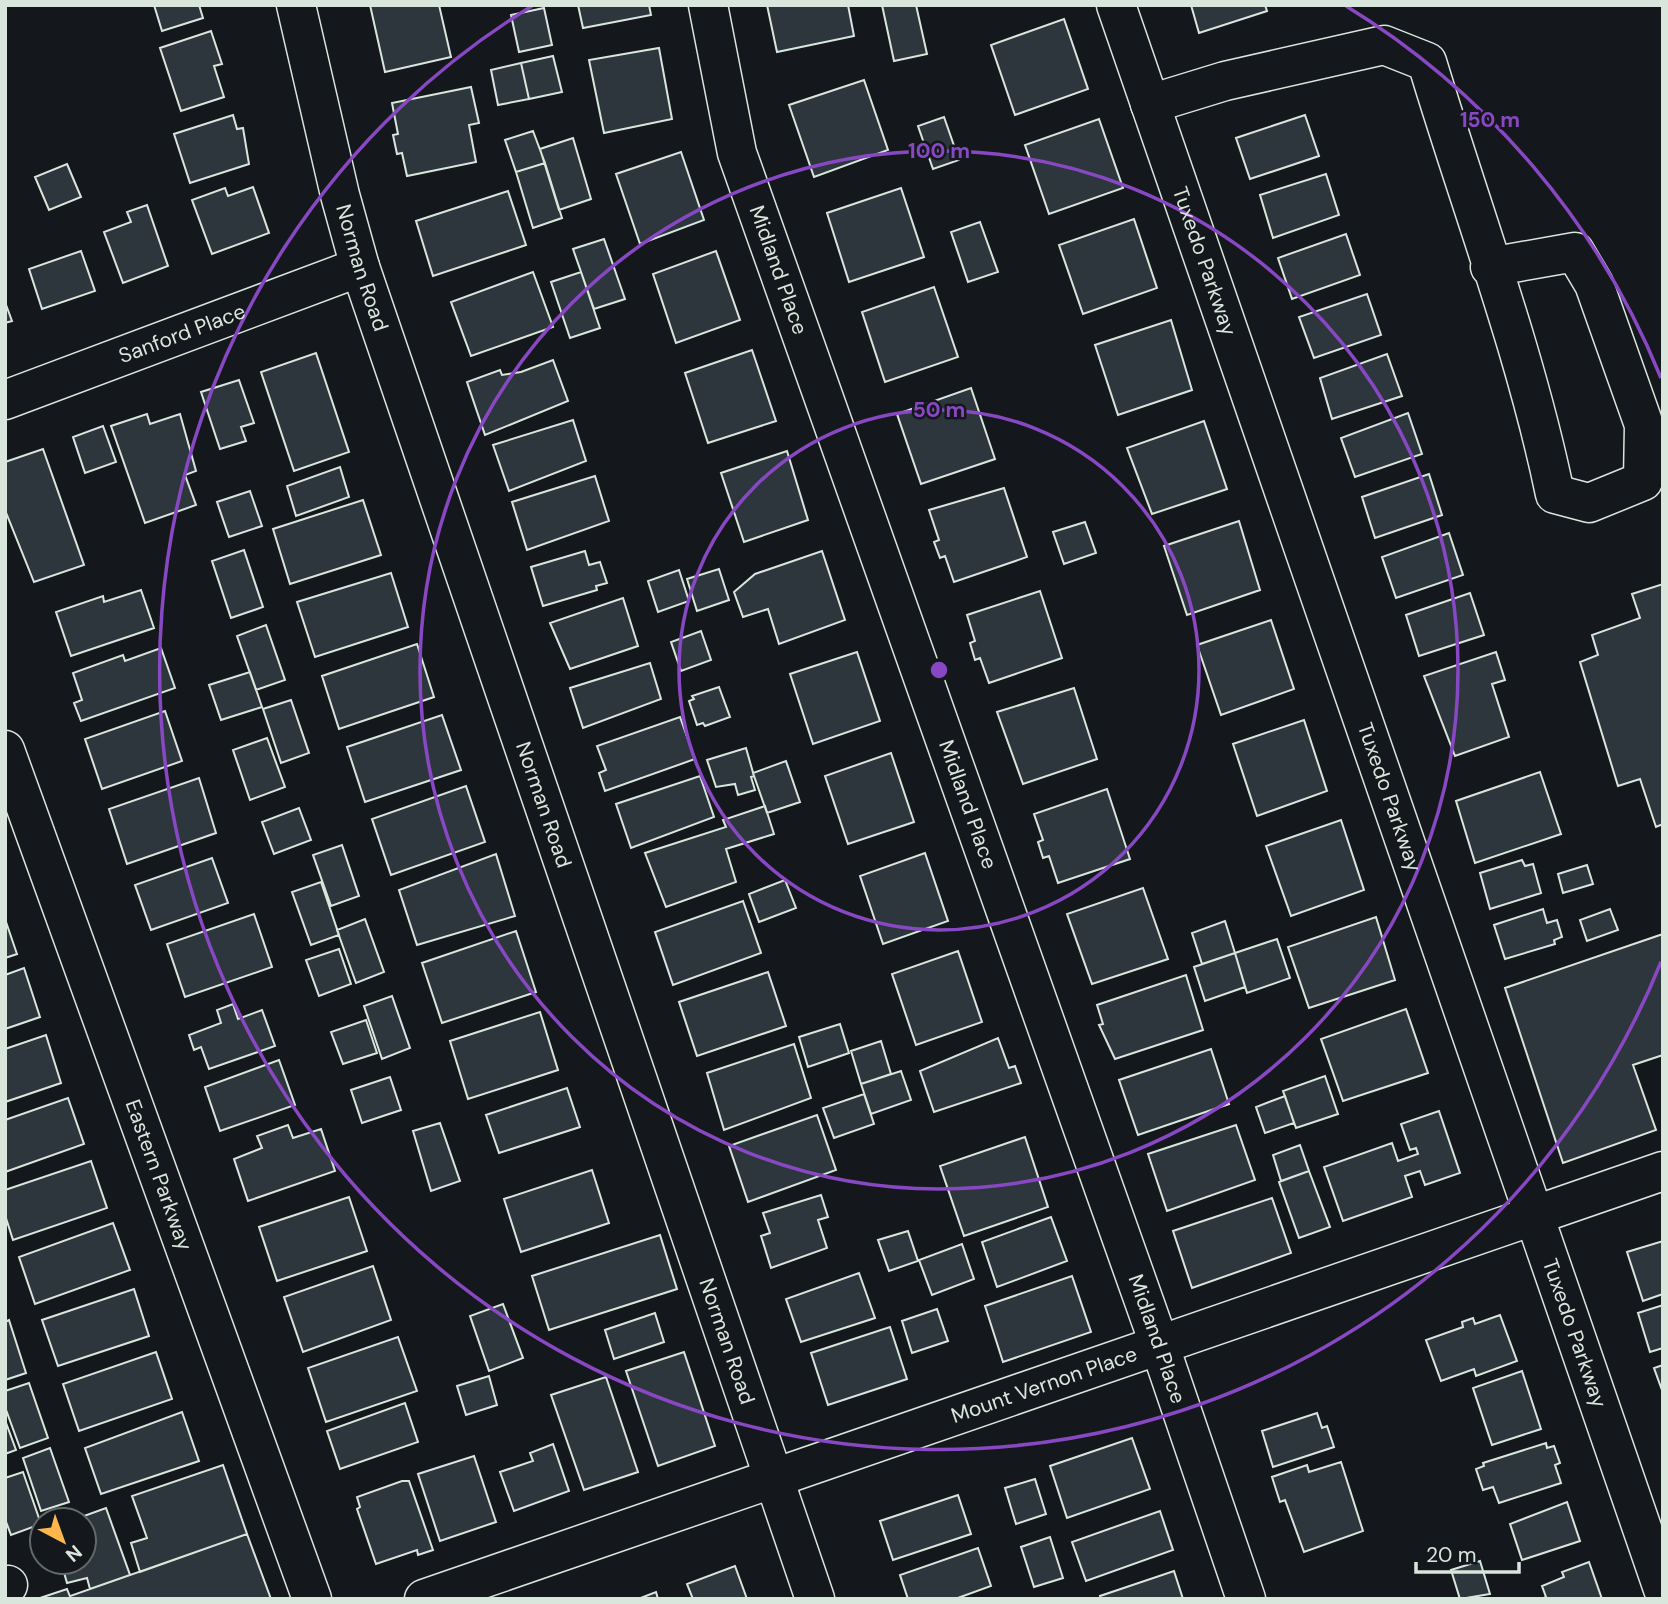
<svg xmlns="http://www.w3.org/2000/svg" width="1668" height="1604" font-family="'DM Sans',sans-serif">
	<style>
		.building { fill: #2c363c; stroke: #d8e6dc; stroke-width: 2 }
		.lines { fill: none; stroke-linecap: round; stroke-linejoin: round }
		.minor-casing { stroke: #d8e6dc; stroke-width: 41 }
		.minor { stroke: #14181c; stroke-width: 38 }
		.ring { fill: none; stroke: #8948c3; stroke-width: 3.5 }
		.labels { text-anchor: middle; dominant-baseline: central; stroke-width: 5; stroke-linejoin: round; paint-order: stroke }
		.street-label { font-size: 21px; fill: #d8e6dc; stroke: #14181c }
		.centre { fill: #8948c3; stroke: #14181c; stroke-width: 3.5 }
		.ring-label { font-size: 21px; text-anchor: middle; font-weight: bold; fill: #8948c3; stroke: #14181c; stroke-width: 5; stroke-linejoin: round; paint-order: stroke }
	</style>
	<rect width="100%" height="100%" fill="#14181c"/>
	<path class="building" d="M154,5H199L203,18L162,31Z
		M370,5H439L451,57L385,72Z
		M578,5H649L651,15L583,28Z
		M767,5H848L854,36L777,52Z
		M882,5H916L927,54L894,61Z
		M1191,5H1265L1267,11L1199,33Z
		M544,8L552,45L519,52L511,15Z
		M1064,19L1088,89L1015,115L991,45Z
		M211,31L222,64L214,66L224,97L181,111L160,48Z
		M659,48L672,119L604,133L589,60Z
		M553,56L562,92L529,99L521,63Z
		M521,63L529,99L498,105L491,70Z
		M864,80L888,150L814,177L789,105Z
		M471,87L479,123L469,125L476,162L407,176L402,153L397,154L393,135L398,134L392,103Z
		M233,115L237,129L243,128L249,164L190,183L174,134Z
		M1305,115L1319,156L1250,179L1236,138Z
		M944,117L959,160L933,169L918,126Z
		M1099,119L1123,188L1049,214L1025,145Z
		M533,131L545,163L516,172L505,140Z
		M573,138L591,199L559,210L540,149Z
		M681,152L704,220L640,244L616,174Z
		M545,163L562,218L533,228L516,172Z
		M67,164L81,197L49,210L35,177Z
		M1326,174L1339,215L1273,238L1260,195Z
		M253,187L269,233L212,254L192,200L225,188L228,196Z
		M901,188L924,257L849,282L827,213Z
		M508,191L526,245L433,276L416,221Z
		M147,205L168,266L123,283L104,232L131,222L127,212Z
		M1134,219L1157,288L1083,314L1059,245Z
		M980,222L998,272L968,282L951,232Z
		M1346,234L1360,275L1292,299L1278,258Z
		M604,239L625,299L594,309L573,249Z
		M81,251L95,291L42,309L29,269Z
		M716,251L740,320L676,343L653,274Z
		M533,272L553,327L471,356L451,302Z
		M581,272L600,328L570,338L551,282Z
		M934,287L958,357L885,382L862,312Z
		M1367,294L1381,335L1314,358L1299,317Z
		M5,302L12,321L5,323Z
		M1171,320L1192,390L1118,415L1095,345Z
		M752,350L776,421L708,443L685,373Z
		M316,353L349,452L294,471L261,372Z
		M1387,354L1402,396L1332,419L1320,378Z
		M553,360L568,401L485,435L467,382L500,370L502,375L521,372Z
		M239,380L254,423L241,427L246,441L220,449L201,392Z
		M971,388L995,459L921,484L897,414Z
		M1408,413L1422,454L1355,477L1341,438Z
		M147,414L150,424L180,414L196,471L185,475L196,505L145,523L111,426Z
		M573,420L586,461L509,491L493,445Z
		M1204,421L1227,489L1152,514L1127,448Z
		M103,426L116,462L85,473L73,437Z
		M43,449L84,565L34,582L5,510V462Z
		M787,451L808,520L744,542L721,473Z
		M340,467L349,497L296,516L287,486Z
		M1429,474L1442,515L1375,538L1362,497Z
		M595,476L609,521L527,550L512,502Z
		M1004,488L1027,557L954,582L945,556L940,558L934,542L939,540L929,510Z
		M250,491L262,526L229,537L217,502Z
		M363,500L381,555L290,584L273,529Z
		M1239,521L1260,590L1187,615L1164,546Z
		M1085,522L1096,553L1064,564L1053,532Z
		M1449,533L1463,575L1396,598L1382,557Z
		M244,550L263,607L231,618L212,561Z
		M585,551L589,565L600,562L607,583L596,586L597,590L543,606L531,567Z
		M822,551L845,620L779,644L768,609L743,617L734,592L755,574Z
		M719,569L729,600L697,611L687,579Z
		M679,570L689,601L658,612L648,581Z
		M391,573L408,627L315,657L297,602Z
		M1663,584V824L1656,827L1640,779L1618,786L1580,662L1598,655L1592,635L1640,618L1632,594Z
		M141,590L154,628L71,656L56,612L103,596L104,602Z
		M1040,591L1062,658L989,683L980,658L975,660L970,643L975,641L967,615Z
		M1470,593L1484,635L1419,656L1406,615Z
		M623,598L638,646L570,669L550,623Z
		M1271,620L1294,689L1221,715L1197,645Z
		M266,625L285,680L256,690L237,636Z
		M701,631L711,660L681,671L671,642Z
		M417,644L434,697L339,729L322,676Z
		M161,648L175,688L81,721L74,703L82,700L73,673L123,655L125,661Z
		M857,652L880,721L813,744L790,674Z
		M1496,652L1505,680L1492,684L1509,737L1455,756L1424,676Z
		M650,663L661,699L583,728L570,688Z
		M250,672L262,707L221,720L209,685Z
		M719,687L730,717L705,726L703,723L697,725L689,701L694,699L692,696Z
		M1074,688L1097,759L1023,784L997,712Z
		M291,700L309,753L281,763L263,709Z
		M165,711L182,761L102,789L85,739Z
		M442,715L461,770L365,802L347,747Z
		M680,717L695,759L605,791L599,773L606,770L597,746Z
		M1304,720L1327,791L1257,816L1233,744Z
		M267,738L285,787L250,800L233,750Z
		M746,748L754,776L751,777L755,790L738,795L735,784L716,787L707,760Z
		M891,753L914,822L848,844L825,776Z
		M786,761L800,802L767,813L753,773Z
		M1540,772L1561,834L1475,863L1456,801Z
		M700,776L714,817L631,848L616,804Z
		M199,778L216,833L127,864L109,809Z
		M466,786L485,842L391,875L372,819Z
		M1107,789L1130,859L1058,883L1049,856L1043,858L1038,842L1043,840L1034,814Z
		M765,806L774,834L726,849L736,882L666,907L645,853L726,827L723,820Z
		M299,808L311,840L274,854L262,822Z
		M1341,820L1364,890L1291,916L1266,846Z
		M342,845L359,896L331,906L313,855Z
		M925,853L948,921L883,944L860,876Z
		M496,854L515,916L417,945L399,890Z
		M212,858L228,903L151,930L135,885Z
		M1522,860L1525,866L1533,864L1541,893L1490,909L1480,873Z
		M1587,865L1593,884L1563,893L1558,874Z
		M785,880L796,908L759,922L749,894Z
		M321,882L339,935L311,945L292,892Z
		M1143,888L1168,959L1092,984L1067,914Z
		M743,901L761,953L673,985L655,932Z
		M1543,909L1547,923L1557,920L1562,937L1554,940L1555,944L1505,959L1494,925Z
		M1610,909L1618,930L1587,941L1580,920Z
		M254,914L272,967L185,997L167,944Z
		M1376,917L1395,980L1309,1008L1288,947Z
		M5,919L17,954L5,958Z
		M365,919L384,972L356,983L337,930Z
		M1225,921L1235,953L1202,964L1192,933Z
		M516,931L536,992L442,1023L422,963Z
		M1663,934V1055L1633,1065L1656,1130L1563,1163L1505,988Z
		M1277,939L1290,978L1247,993L1235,953Z
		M339,949L351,984L319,996L306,960Z
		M958,951L982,1022L916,1045L892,974Z
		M1235,953L1245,987L1205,1001L1194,967Z
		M24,968L40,1017L5,1029V975Z
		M768,972L786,1026L697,1056L679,1002Z
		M1186,975L1203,1030L1115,1059L1099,1025L1103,1024L1097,1005Z
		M392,996L410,1048L382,1059L364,1006Z
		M233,1004L238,1019L262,1010L275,1046L209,1069L201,1047L194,1050L189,1035L221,1023L217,1010Z
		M1406,1009L1428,1073L1343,1101L1321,1039Z
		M540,1012L558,1070L468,1099L450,1041Z
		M366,1020L377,1053L343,1064L331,1032Z
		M840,1024L849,1053L808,1067L799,1037Z
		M46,1035L61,1083L5,1102V1049Z
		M998,1038L1009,1068L1015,1066L1021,1083L934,1112L920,1071Z
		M881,1041L891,1074L861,1084L851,1051Z
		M794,1044L811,1098L724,1130L707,1073Z
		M1211,1049L1229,1104L1138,1135L1119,1080Z
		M279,1060L295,1105L220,1131L205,1087Z
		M901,1071L911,1100L871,1114L861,1084Z
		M1325,1076L1338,1114L1296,1128L1283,1091Z
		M390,1077L401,1110L362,1123L351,1090Z
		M567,1088L580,1127L499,1153L486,1115Z
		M864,1094L874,1124L834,1138L823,1108Z
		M1285,1096L1294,1123L1265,1133L1256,1107Z
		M68,1098L84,1144L5,1172V1120Z
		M1439,1111L1460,1173L1425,1185L1420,1171L1405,1176L1412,1197L1343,1221L1324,1167L1392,1143L1398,1161L1418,1154L1416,1148L1410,1150L1401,1124Z
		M817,1115L836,1170L748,1202L729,1146Z
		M440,1123L460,1181L431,1191L413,1131Z
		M288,1125L293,1138L321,1129L335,1171L248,1201L234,1159L262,1148L257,1136Z
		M1236,1125L1255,1180L1167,1211L1148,1154Z
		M1025,1137L1048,1207L964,1236L940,1166Z
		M1300,1145L1309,1171L1281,1181L1273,1155Z
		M91,1161L107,1208L13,1240L5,1215V1190Z
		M592,1170L609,1223L521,1252L504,1199Z
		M1309,1171L1330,1227L1299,1238L1279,1182Z
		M821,1195L828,1217L818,1220L827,1248L771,1268L761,1236L770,1233L763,1213Z
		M349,1197L367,1251L277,1281L259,1227Z
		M1272,1198L1291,1253L1192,1288L1173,1231Z
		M1051,1217L1067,1261L997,1287L982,1242Z
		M113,1223L130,1270L35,1304L19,1257Z
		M908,1231L918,1261L889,1271L878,1240Z
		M660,1235L677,1289L549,1330L532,1276Z
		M1663,1241V1294L1643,1301L1627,1252Z
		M962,1244L974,1279L932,1295L919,1260Z
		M373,1266L391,1320L303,1352L284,1297Z
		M859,1273L875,1318L801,1342L786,1299Z
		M1072,1276L1091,1332L1003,1362L985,1306Z
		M134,1289L149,1336L58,1366L42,1320Z
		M503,1304L523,1358L489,1371L470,1316Z
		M1663,1305V1348L1650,1352L1638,1313Z
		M937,1309L948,1341L912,1353L902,1321Z
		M655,1313L664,1342L614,1359L605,1330Z
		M1500,1315L1517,1361L1476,1376L1474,1369L1441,1381L1426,1340L1463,1327L1462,1322L1473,1318L1475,1324Z
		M9,1320L26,1373L5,1380V1322Z
		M890,1327L907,1379L828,1405L811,1353Z
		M398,1337L417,1391L326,1422L308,1368Z
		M156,1352L172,1399L79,1431L63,1384Z
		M684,1352L715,1446L658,1466L626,1371Z
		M1663,1365V1393L1654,1368Z
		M1522,1371L1541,1429L1492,1445L1473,1388Z
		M489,1376L497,1405L466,1415L457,1386Z
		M606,1377L638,1472L584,1490L551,1395Z
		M29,1383L48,1438L20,1448L5,1407V1391Z
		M405,1403L418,1442L340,1469L327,1431Z
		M182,1412L199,1461L101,1494L85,1448Z
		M1317,1413L1322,1428L1327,1426L1334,1447L1273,1467L1262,1431Z
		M5,1420L16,1450L5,1454Z
		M1132,1438L1150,1489L1067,1518L1050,1466Z
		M1546,1443L1547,1448L1554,1446L1560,1463L1555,1465L1561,1483L1499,1503L1493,1487L1483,1490L1476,1469L1484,1466L1483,1463Z
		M553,1444L569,1491L514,1511L500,1472L533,1461L530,1453Z
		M50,1448L69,1502L41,1511L23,1458Z
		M474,1456L496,1522L440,1541L418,1474Z
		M1341,1462L1363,1531L1304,1552L1285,1500L1280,1502L1272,1477L1307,1465L1309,1472Z
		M223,1465L247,1534L140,1572L131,1543L147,1538L132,1496Z
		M23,1472L41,1524L11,1535L5,1519V1478Z
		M1035,1479L1046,1514L1016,1524L1005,1488Z
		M402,1481H409L433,1550L418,1555L417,1550L376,1564L357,1509L360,1507L357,1497Z
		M958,1495L971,1534L893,1560L880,1521Z
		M1567,1502L1580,1541L1522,1560L1510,1524Z
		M106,1508L130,1575L90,1589L87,1578L67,1583L61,1562H84V1520H73Z
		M1160,1511L1173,1550L1086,1581L1072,1542Z
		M247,1534L271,1599H71L70,1596Z
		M1050,1537L1063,1578L1034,1587L1021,1547Z
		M978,1548L991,1586L955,1599H908L900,1575Z
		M1480,1561L1490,1594L1460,1599L1451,1570Z
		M1589,1562L1602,1599H1542L1546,1597L1542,1586L1564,1577L1562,1572Z
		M735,1566L747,1599H693L687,1584Z
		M1174,1571L1183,1599H1101L1100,1596Z
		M67,1589L71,1599H37Z
		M656,1592L658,1599H638Z"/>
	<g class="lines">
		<g class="minor-casing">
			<g id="minor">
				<path id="s1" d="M296,5L340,195L360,267L815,1599"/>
				<path id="s2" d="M708,5L737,153L1156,1335L1246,1599"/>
				<path id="s3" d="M1116,5L1663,1589"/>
				<path d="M1150,104L1225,81L1384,45L1427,62C1470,205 1525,349 1555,494L1589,503L1643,481L1644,425L1594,284L1575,252L1490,267"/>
				<path id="s4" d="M5,400L360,267"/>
				<path id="s5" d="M5,750L312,1599"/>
				<path d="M5,1586L8,1585"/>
				<path id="s6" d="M424,1599L1663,1171"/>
			</g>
		</g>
		<use href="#minor" class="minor"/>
	</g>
	<g class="ring">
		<circle cx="939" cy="670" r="260"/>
		<circle cx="939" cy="670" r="519"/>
		<path d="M1661 962A779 779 0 1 1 532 6M1346 6A779 779 0 0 1 1661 378"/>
	</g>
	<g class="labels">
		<g class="street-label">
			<text stroke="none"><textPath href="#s3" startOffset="271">Tuxedo Parkway</textPath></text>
			<text stroke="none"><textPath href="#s1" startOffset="271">Norman Road</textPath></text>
			<text stroke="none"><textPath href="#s2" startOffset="275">Midland Place</textPath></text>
			<text stroke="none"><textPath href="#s4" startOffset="189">Sanford Place</textPath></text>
			<text stroke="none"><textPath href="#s3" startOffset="838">Tuxedo Parkway</textPath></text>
			<text stroke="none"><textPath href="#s2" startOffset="842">Midland Place</textPath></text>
			<text stroke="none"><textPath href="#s1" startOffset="838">Norman Road</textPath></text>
			<text stroke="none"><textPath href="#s5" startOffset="452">Eastern Parkway</textPath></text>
			<text stroke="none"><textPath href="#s3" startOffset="1405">Tuxedo Parkway</textPath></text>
			<text stroke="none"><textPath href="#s2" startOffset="1409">Midland Place</textPath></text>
			<text stroke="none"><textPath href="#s1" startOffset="1405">Norman Road</textPath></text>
			<text stroke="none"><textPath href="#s6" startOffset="656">Mount Vernon Place</textPath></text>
		</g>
	</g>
	<circle cx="939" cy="670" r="10" class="centre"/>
	<g class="ring-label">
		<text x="1490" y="127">150 m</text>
		<text x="939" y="158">100 m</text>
		<text x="939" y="417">50 m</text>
	</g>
	<rect width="1668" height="1604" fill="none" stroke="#d8e6dc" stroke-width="14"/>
	<g transform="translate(63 1541) rotate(139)"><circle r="33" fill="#14181c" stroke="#626a69" stroke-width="2"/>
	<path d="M0-5L12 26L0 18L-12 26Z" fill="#ffb74d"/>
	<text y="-10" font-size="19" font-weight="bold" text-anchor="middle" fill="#d8e6dc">N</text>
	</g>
	<path d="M1416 1562v10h103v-10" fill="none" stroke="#d8e6dc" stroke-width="3.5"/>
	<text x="1426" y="1562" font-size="21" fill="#d8e6dc" stroke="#14181c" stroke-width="5" paint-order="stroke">20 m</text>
</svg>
